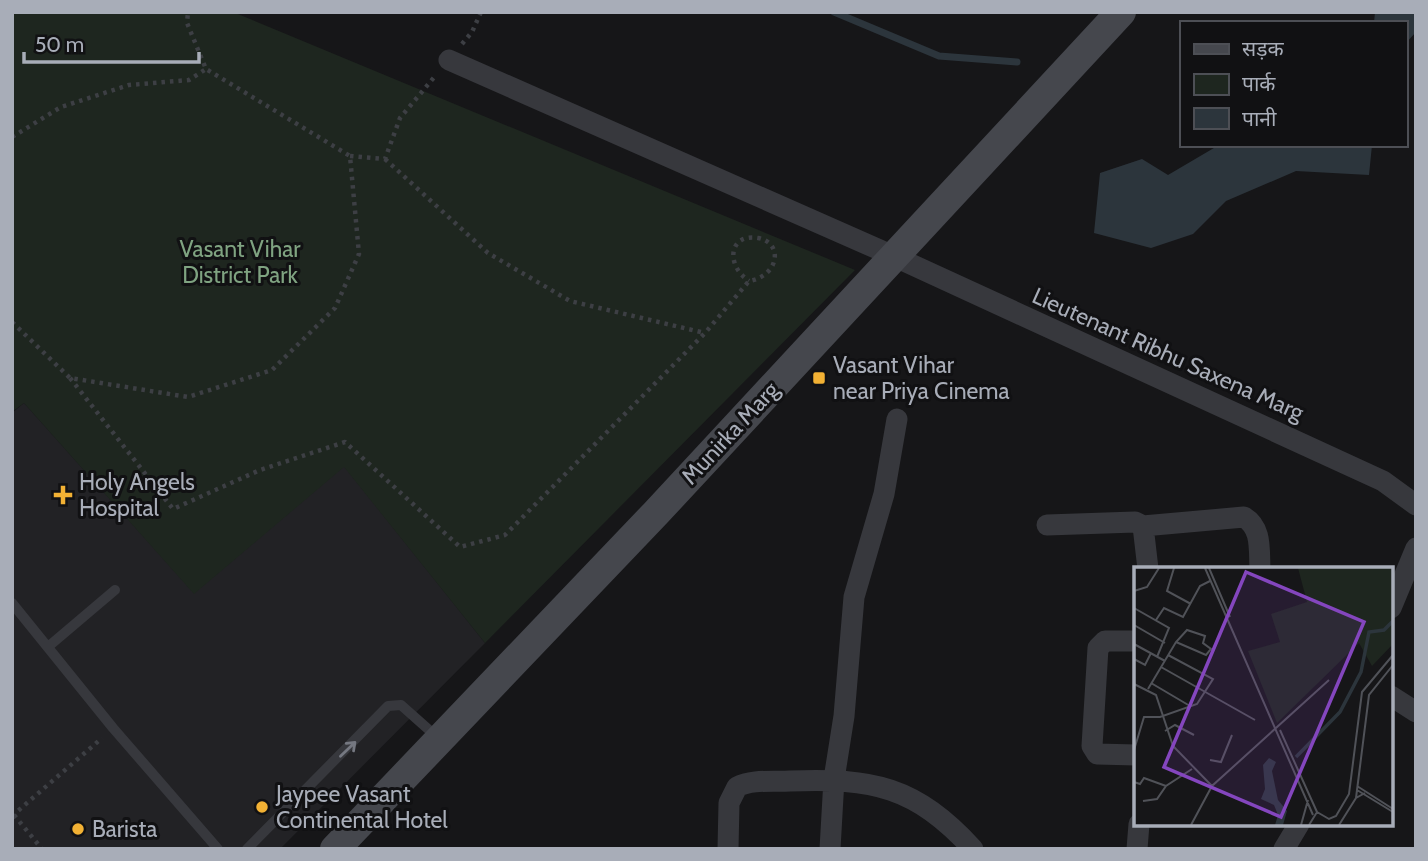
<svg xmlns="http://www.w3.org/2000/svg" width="1428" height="861" font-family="Cabin,'Noto Sans Devanagari',sans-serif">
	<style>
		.built { fill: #222225 }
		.green { fill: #1e261f }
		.water { fill: #2c353c }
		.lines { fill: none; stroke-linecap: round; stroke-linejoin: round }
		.stream { stroke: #2c353c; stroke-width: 7 }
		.path { stroke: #3d3f44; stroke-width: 4.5; stroke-dasharray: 3.5 5; stroke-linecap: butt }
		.lane { stroke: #37383d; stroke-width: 10 }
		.street { stroke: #37383d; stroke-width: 21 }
		.secondary { stroke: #45474d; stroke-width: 30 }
		.oneway { stroke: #757881 }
		.poi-dot { fill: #f2b134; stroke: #111113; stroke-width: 2.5 }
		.labels { text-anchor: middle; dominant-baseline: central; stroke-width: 6; stroke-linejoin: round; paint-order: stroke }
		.park-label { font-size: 23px; fill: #7fa381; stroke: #111113 }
		.street-label { font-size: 23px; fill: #a8adb8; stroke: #111113 }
		.poi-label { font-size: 23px; fill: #a8adb8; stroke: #111113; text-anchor: start }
		.inset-river { fill: none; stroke: #2c353c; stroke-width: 3.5 }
		.inset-road { fill: none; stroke: #505258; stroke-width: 2 }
		.view { fill: #8446be; fill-opacity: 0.15; stroke: #8446be; stroke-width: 3.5 }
		.inset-edge { fill: none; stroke: #a8adb8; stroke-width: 3.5 }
	</style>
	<rect width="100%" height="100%" fill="#161618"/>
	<path class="built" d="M24,403L194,593L344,466L485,643L280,849H12V413Z"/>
	<path class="green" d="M12,12H233L855,270L485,643L344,467L194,594L24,403L12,412Z"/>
	<path class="water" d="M1375,12H1416V32L1405,44V23H1374Z
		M1219,145H1372L1369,175L1296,171L1226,201L1193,234L1151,248L1094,233L1100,173L1142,159L1168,175Z"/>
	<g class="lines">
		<path class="stream" d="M834,12L939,56L1017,62"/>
		<path class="path" d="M462,44L472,32L481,12
			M12,137L61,107L129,85L189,80L206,69
			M350,156L385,159L400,118L436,75
			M385,159L488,253L570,301L705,333
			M12,322L70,378L188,397L272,370L335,308L359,254L350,156L206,69L187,23L188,12
			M70,378L173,509L260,470L345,442L460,547L505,535L705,333L749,281C779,276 784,243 758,238C729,233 725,265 749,281
			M14,815L42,849
			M12,816L102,738"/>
		<path class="lane" d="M12,603L113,728L218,849
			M49,646L115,590
			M247,849L388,706L401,705L428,729"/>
		<path class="street" d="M449,60L880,250L1383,481L1416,505
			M1047,525L1135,522L1143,526L1244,517C1262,528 1259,549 1260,569
			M1143,526L1148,569
			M1391,608L1416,548
			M1136,641H1105L1098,648L1092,746L1097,754L1136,755
			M1391,696L1416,712
			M728,849L729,803L737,787C752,779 773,782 790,781C873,778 915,786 973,849
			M830,849L834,779L844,716L854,597L884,494L897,419
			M1137,849L1139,824
			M1284,849L1299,824"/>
		<path class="secondary" d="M335,849L655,514L1121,12"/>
	</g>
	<defs><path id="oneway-shaft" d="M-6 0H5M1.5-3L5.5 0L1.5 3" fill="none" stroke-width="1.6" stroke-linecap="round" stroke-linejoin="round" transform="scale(1.75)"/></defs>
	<use class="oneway" href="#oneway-shaft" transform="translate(348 749) rotate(-44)"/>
	<g class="poi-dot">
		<rect x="812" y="371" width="14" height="14" rx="3.5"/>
		<path d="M59.5 484.5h7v7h7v7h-7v7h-7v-7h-7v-7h7z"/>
		<circle cx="262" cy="807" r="7"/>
		<circle cx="78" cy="829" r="7"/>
	</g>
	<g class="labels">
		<g class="park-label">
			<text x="240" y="249">Vasant Vihar<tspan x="240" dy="26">District Park</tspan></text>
		</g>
		<g class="street-label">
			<text transform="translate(1168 354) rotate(24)">Lieutenant Ribhu Saxena Marg</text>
			<text transform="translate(730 433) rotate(-47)">Munirka Marg</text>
		</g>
		<g class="poi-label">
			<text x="833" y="365">Vasant Vihar<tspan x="833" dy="26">near Priya Cinema</tspan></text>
			<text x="79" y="482">Holy Angels<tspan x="79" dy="26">Hospital</tspan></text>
			<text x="276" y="794">Jaypee Vasant<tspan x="276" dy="26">Continental Hotel</tspan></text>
			<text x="92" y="829">Barista</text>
		</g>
	</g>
	<g transform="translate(1134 567)">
		<rect width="259" height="259" fill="#161618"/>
		<path d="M164,1H259V77L238,99L225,76L143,156L114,84L146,75L137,47L173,35Z" fill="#1e261f"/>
		<path d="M135,191L142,195L138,204L144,233L153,244L149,258H141L144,248L140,238L127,232L131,222L129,198Z" fill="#2c353c"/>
		<path class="inset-river" d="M162,190L206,145L227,105L235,65L250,63L259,54"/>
		<path class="inset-road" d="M40,1L33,24L57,37M71,1L179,248M75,1L96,50M0,24L13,20L25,1M0,41L35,61L23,90M22,53L30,41L49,50L66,19L76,14M0,58L31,76M0,77L31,94M0,92L11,98L17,86M27,100L121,153M17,116L56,139M0,117L22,128L39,179L78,219M14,122L42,75L53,63L71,69L69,76L77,82L72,88L42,75M146,163L183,245M31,164L41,158L60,168M0,183L10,150H26L63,137L79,112L34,88M76,193L87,195L98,168M0,215L6,217L10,211L32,219M223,219L259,242M223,223L259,245M222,231L235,128L259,98M9,234L23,232L32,219L58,202M57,258L78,219L195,113M167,258L174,233M175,258L183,245L195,252L202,249L215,227L228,125L259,88M205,258L222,231L231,226"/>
		<path class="view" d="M112,5L230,55L147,250L30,200Z"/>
		<rect width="259" height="259" class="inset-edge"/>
	</g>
	<rect width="1428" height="861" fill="none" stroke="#a8adb8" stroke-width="28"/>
	<rect x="1180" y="21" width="228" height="126" fill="#111113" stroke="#4d4f55" stroke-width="2"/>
	<rect x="1194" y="44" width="35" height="10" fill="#45474d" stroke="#4d4f55" stroke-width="2"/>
	<text x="1242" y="56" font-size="21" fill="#a8adb8">सड़क</text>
	<rect x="1194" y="74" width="35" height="21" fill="#1e261f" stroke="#4d4f55" stroke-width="2"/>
	<text x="1242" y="91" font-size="21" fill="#a8adb8">पार्क</text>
	<rect x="1194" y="108" width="35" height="21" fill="#2c353c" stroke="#4d4f55" stroke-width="2"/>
	<text x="1242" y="126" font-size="21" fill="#a8adb8">पानी</text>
	<path d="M24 52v10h175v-10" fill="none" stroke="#a8adb8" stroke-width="3.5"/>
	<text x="35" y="52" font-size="21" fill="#a8adb8" stroke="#111113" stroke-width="5" paint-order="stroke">50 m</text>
</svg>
